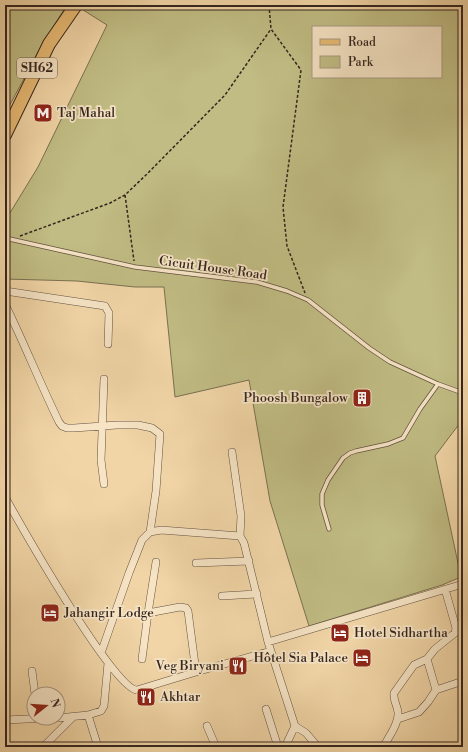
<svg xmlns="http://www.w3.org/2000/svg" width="468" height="752" font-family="'Libre Bodoni',serif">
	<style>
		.green { fill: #c0bc83; stroke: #7a7051; fill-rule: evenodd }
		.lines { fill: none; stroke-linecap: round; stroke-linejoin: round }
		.lane-casing { stroke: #635141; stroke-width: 5 }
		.street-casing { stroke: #635141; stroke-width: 8 }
		.primary-casing { stroke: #34251f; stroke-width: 14 }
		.path { stroke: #34251f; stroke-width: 1.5; stroke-dasharray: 3 2; stroke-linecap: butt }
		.lane { stroke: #f6e4c5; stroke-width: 3.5 }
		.street { stroke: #f6e4c5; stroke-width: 7 }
		.primary { stroke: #e8ba73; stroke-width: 12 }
		.labels { text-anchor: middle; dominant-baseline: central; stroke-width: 3.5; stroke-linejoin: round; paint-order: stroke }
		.shield { fill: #f6e4c5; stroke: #6e5e51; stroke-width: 1 }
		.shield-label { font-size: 12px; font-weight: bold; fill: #34251f }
		.poi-label { font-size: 13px; fill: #34251f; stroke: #f6e4c5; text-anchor: start }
		.street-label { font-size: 13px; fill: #34251f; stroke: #f6e4c5 }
	</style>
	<rect width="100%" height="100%" fill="#f1d5a6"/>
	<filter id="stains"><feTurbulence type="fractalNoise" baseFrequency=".005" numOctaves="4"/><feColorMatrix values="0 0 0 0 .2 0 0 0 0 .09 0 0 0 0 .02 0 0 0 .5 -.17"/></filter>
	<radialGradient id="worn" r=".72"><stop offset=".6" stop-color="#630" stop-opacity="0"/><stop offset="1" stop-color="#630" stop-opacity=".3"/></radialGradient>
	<path class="green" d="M5,5H67L44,41L5,114Z
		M83,5H463V419L435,456L461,577L442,585L309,626L270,501L249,380L175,397L164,287H135L77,281L5,279V221L38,167L107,25L80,8ZM313,27H441V77H313Z"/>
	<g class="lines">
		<g class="lane-casing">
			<path id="lane" d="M5,238L135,267L257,282L287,291L308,300L369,348L390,362L438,384L463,393
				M329,529L322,505V494L328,480L343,458L350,453L356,451L388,444L403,438L420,409L438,384"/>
		</g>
		<g class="street-casing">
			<path id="street" d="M5,291L105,306L109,313L108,344
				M5,304C24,343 40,383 59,422L62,426L67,428H74L117,425H138L152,428L160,434L156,491L150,532
				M104,379L101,460L104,484
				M232,452L241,516L240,536
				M5,497C20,524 114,690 137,690L196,672L271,651
				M196,563L249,561
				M222,596L257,594
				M148,613L180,607L186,608L188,611L196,672
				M268,642L463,584
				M101,653L129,573L142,540L150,532L161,530L240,536L244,543L268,642L295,726L306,733L318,747
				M142,659L148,613L156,562
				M427,659L436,690
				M32,671L35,694
				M266,709L278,747
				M88,715L98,747
				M58,718L88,715L101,711L104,706L108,663
				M398,719L419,712L428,702L436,690L463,681
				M5,720L48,718
				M207,726L216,747
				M43,747L73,717
				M285,747L295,726
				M383,747C389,737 399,723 398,712C397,705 393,700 394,693L414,665L427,659L435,649L455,633L456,628L445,589"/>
		</g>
		<g class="primary-casing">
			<path id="primary" d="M5,135L49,44L76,5"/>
		</g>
		<path class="path" d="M269,5L271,29L301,70L283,207L287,246L305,293
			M125,195L134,261
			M20,236L110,203L125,195L147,174L225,95L271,29"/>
		<use href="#lane" class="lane"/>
		<use href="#street" class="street"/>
		<use href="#primary" class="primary"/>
	</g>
	<defs>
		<g id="metro-square" transform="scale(1)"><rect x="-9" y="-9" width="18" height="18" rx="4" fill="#8f2418" stroke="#f6e4c5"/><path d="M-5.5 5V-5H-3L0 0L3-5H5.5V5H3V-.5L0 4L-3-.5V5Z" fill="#fff"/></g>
		<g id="building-square" transform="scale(1)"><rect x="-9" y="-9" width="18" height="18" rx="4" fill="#8f2418" stroke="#f6e4c5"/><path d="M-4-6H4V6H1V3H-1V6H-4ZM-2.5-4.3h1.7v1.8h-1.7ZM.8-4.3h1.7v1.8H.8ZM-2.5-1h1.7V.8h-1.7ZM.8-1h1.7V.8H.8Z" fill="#fff"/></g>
		<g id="hotel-square" transform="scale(1)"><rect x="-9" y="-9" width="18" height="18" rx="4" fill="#8f2418" stroke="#f6e4c5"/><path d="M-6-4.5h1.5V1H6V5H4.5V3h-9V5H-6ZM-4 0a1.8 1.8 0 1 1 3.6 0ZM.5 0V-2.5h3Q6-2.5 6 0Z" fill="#fff"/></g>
		<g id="restaurant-square" transform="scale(1)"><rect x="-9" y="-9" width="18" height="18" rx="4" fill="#8f2418" stroke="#f6e4c5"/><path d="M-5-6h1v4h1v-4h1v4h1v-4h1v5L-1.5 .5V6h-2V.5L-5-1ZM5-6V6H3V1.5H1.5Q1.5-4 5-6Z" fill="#fff"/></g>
	</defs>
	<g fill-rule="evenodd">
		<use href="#metro-square" x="43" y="113"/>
		<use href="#building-square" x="362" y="398"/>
		<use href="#hotel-square" x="50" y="613"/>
		<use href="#hotel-square" x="340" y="633"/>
		<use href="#hotel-square" x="362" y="658"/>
		<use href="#restaurant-square" x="238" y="666"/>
		<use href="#restaurant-square" x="146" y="697"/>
	</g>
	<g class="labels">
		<rect class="shield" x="17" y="58" width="40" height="20" rx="3"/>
		<g class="shield-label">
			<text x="37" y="68">SH62</text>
		</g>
		<g class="poi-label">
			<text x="57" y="113">Taj Mahal</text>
			<text x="348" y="398" text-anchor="end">Phoosh Bungalow</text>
			<text x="64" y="613">Jahangir Lodge</text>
			<text x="354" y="633">Hotel Sidhartha</text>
			<text x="348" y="658" text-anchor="end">Hôtel Sia Palace</text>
			<text x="224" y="666" text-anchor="end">Veg Biryani</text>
			<text x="160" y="697">Akhtar</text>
		</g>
		<g class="street-label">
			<text transform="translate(213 268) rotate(8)">Cicuit House Road</text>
		</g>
	</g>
	<rect width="468" height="752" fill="none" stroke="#f1d5a6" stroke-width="20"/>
	<rect x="6" y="6" width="456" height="740" fill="none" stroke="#34251f" stroke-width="2"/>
	<rect x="10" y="10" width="448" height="732" fill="none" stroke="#34251f"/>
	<rect x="312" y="26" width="130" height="52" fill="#f6e4c5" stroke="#a89883"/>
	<rect x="320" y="39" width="20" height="6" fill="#e8ba73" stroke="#a89883"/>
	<text x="348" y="46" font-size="12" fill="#34251f">Road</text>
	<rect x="320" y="56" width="20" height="12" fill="#c0bc83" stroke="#a89883"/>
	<text x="348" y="66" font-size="12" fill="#34251f">Park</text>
	<g transform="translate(46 706) rotate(73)"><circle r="19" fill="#f6e4c5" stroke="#a89883"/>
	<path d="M0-3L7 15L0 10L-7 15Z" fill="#8f2418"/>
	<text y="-6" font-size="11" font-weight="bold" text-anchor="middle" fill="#34251f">N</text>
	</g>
	<rect width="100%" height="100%" filter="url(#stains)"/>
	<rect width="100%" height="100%" fill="url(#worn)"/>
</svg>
